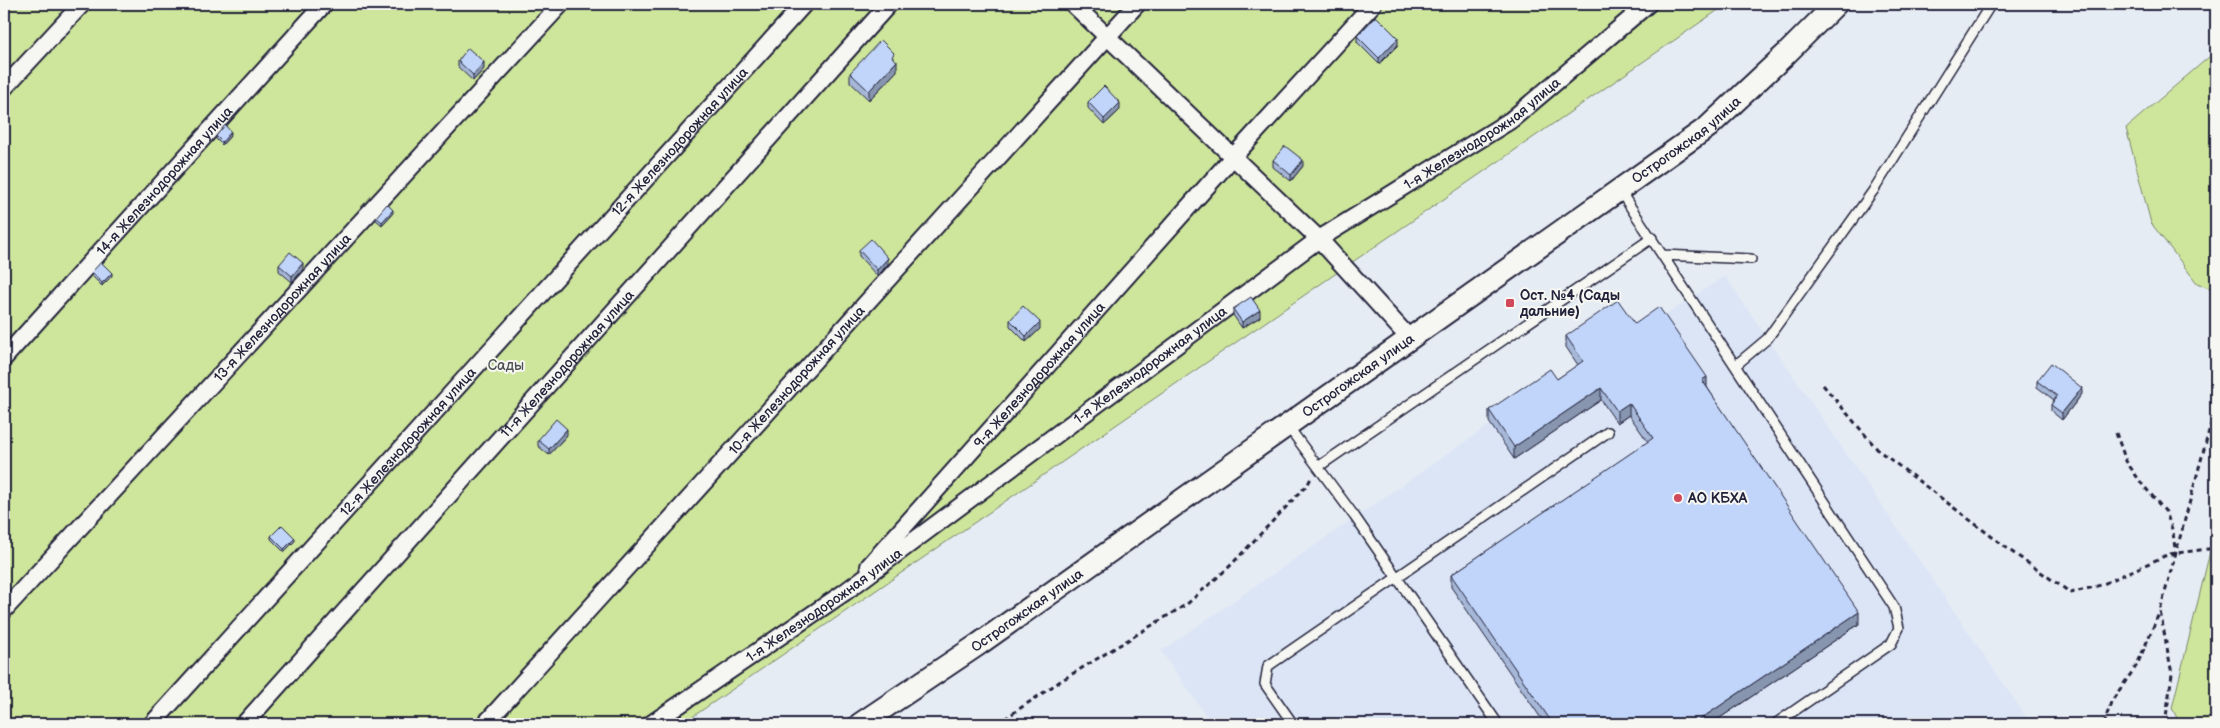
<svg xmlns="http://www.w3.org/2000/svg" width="2220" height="728" font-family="'Balsamiq Sans',sans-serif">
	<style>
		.built { fill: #dbe5f6 }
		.green { fill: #cee69b; stroke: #78846b }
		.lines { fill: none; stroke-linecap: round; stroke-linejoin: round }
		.service-casing { stroke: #22223b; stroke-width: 12 }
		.minor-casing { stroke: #22223b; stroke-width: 20 }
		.tertiary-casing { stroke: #22223b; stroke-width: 25 }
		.path { stroke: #22223b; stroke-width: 3; stroke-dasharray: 5 4; stroke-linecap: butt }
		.service { stroke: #f6f6f2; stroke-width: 9 }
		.minor { stroke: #f6f6f2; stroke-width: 16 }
		.tertiary { stroke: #f6f6f2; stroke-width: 21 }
		.wall { fill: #a6b7d7; stroke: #22223b }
		.shaded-wall { fill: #8795af; stroke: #22223b }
		.building { fill: #c1d5fa; stroke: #22223b }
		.poi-dot { fill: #d1495b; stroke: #f6f6f2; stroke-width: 2 }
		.labels { text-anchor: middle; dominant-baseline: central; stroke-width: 4; stroke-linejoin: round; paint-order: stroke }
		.street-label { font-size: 14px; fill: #22223b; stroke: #f6f6f2 }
		.poi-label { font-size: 14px; font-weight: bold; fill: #22223b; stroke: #f6f6f2; text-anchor: start }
		.park-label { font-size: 14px; fill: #4d5353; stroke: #f6f6f2 }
	</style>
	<rect width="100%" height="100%" fill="#e6ecf4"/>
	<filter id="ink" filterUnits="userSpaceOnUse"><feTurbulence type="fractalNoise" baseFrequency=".02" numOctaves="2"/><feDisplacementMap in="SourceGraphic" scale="10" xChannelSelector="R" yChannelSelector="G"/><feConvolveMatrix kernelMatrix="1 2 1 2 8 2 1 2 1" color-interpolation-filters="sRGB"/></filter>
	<g filter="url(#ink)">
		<path class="built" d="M1725,276L2031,724H1212L1161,651L1491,424L1489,422L1550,381L1583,373L1566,347L1618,312L1635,335Z"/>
		<path class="green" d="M4,4H1727L682,724H4Z
			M2216,51V291L2197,283L2151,223L2126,128Z
			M2216,527V724H2180L2172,708Z"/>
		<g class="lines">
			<g class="service-casing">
				<path id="service" d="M1620,191L1894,607L1899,628L1891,644L1775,724
					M1663,255L1751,259
					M1736,365L1767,339L1873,191L1991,4
					M1287,425L1355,517L1498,724
					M1318,467L1652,238
					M1293,724L1265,684L1268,666L1608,432"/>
			</g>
			<g class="minor-casing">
				<g id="minor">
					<path d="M1073,4L1319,239L1410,339"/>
					<path d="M4,88L82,4"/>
					<path id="s1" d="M4,358L324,4"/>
					<path id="s2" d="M869,566L1233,157L1373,4"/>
					<path id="s3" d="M4,610L561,4"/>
					<path id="s4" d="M152,724L804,4"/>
					<path id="s5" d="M244,724L889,4"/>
					<path id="s6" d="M485,724L1137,4"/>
					<path id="s7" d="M651,724L845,592L1319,239L1511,120L1648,4"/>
				</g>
			</g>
			<g class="tertiary-casing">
				<g id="tertiary">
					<path id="s8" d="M860,724L979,644L1708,127L1785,55L1836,4"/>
				</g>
			</g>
			<path class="path" d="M1823,385L1878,450L2012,552L2071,593L2101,585L2169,554L2216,548
				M2116,433L2126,461L2142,484L2166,512L2173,532L2175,549
				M997,724L1059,682L1187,604L1229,567L1308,484L1312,476
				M2104,724L2111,702L2137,665L2160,611
				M2165,724L2172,674L2160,611L2216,405"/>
			<use href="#service" class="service"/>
			<use href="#minor" class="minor"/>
			<use href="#tertiary" class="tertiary"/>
		</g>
		<path class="wall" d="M1357,36L1398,45L1379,64L1357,42Z
			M894,59L897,71L869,100L850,82V73Z
			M458,61L484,69L473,81L458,67Z
			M1088,102L1120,110L1104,125L1088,108Z
			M231,135L222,145L216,139V136Z
			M1273,160L1303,166L1291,181L1273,167Z
			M393,213L382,225L376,220V217Z
			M859,250L888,264L877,276L859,256Z
			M279,265L303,270L292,282L279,271Z
			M92,272L112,276L102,286L92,276Z
			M1233,309L1260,317L1242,328L1233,315Z
			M1010,320L1040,329L1026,342L1010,326Z
			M1635,324L1707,387L1859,624L1711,724H1545L1451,587V575L1648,442L1629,415L1617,423L1601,400L1514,459L1489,422V410L1557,379L1578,365L1566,347V336Z
			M2037,381L2082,394L2062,420L2051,411V405L2054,400L2037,387Z
			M567,435L549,455L538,446V440Z
			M271,536L295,541L284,552L271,539Z"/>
		<path class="shaded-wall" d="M1398,38V45L1379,64V58Z
			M897,61V71L869,100V91Z
			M484,62V69L473,81V75Z
			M1120,103V110L1104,125V119Z
			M231,132V135L222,145V142Z
			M1303,160V166L1291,181V175Z
			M393,210V213L382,225V222Z
			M888,258V264L877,276V270Z
			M303,263V270L292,282V276Z
			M112,273V276L102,286V283Z
			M1260,310V317L1242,328V322Z
			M1040,322V329L1026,342V336Z
			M1707,377V389L1702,380Z
			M1601,388V400L1514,459V447Z
			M2082,388V394L2062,420V413Z
			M1629,403V415L1617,423V411Z
			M567,429V435L549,455V449Z
			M295,538V541L284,552V549Z
			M1859,612V624L1711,724H1693Z"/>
		<path class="building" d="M1376,16L1398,38L1379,58L1357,36Z
			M881,40L894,53L892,57L897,61L869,91L850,73Z
			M468,48L484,62L473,75L458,61Z
			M1104,86L1120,103L1104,119L1088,102Z
			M225,125L231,132L222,142L216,136Z
			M1285,146L1303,160L1291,175L1273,160Z
			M387,204L393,210L382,222L376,217Z
			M871,239L888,258L877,270L859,250Z
			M290,252L303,263L292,276L279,265Z
			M101,262L112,273L102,283L92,272Z
			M1251,297L1260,310L1242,322L1233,309Z
			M1618,300L1635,324L1659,307L1707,377L1702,380L1859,612L1693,724H1553L1451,575L1653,438L1629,403L1617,411L1601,388L1514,447L1489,410L1550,369L1557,379L1583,361L1566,336Z
			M1023,306L1040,322L1026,336L1010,320Z
			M2051,363L2082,388L2062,413L2051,405L2057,396L2037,381Z
			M556,419L567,429L549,449L538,440Z
			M282,525L295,538L284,549L271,536Z"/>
	</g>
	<g class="poi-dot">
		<rect x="1505" y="298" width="10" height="10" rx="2.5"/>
		<circle cx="1678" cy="498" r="5"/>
	</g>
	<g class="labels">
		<g class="street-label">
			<text stroke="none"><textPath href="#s7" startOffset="1020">1-я Железнодорожная улица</textPath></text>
			<text stroke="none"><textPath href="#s8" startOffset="1012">Острогожская улица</textPath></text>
			<text stroke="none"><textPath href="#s4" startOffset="786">12-я Железнодорожная улица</textPath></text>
			<text stroke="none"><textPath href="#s1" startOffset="239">14-я Железнодорожная улица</textPath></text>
			<text stroke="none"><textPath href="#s3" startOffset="411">13-я Железнодорожная улица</textPath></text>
			<text stroke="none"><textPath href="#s5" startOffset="484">11-я Железнодорожная улица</textPath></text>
			<text stroke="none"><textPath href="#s7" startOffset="615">1-я Железнодорожная улица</textPath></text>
			<text stroke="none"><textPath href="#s2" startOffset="256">9-я Железнодорожная улица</textPath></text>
			<text stroke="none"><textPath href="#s8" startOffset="608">Острогожская улица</textPath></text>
			<text stroke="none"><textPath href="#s6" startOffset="464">10-я Железнодорожная улица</textPath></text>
			<text stroke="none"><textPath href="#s4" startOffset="381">12-я Железнодорожная улица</textPath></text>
			<text stroke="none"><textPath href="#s7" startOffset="210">1-я Железнодорожная улица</textPath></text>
			<text stroke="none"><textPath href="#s8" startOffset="202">Острогожская улица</textPath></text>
		</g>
		<g class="poi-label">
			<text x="1520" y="295">Ост. №4 (Сады<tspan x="1520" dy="16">дальние)</tspan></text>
			<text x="1688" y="498">АО КБХА</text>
		</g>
		<g class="park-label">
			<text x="506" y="365">Сады</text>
		</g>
	</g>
	<rect width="2220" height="728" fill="none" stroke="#f6f6f2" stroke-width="20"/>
	<rect x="10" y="10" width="2200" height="708" fill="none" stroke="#22223b" stroke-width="2" filter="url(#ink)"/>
</svg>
